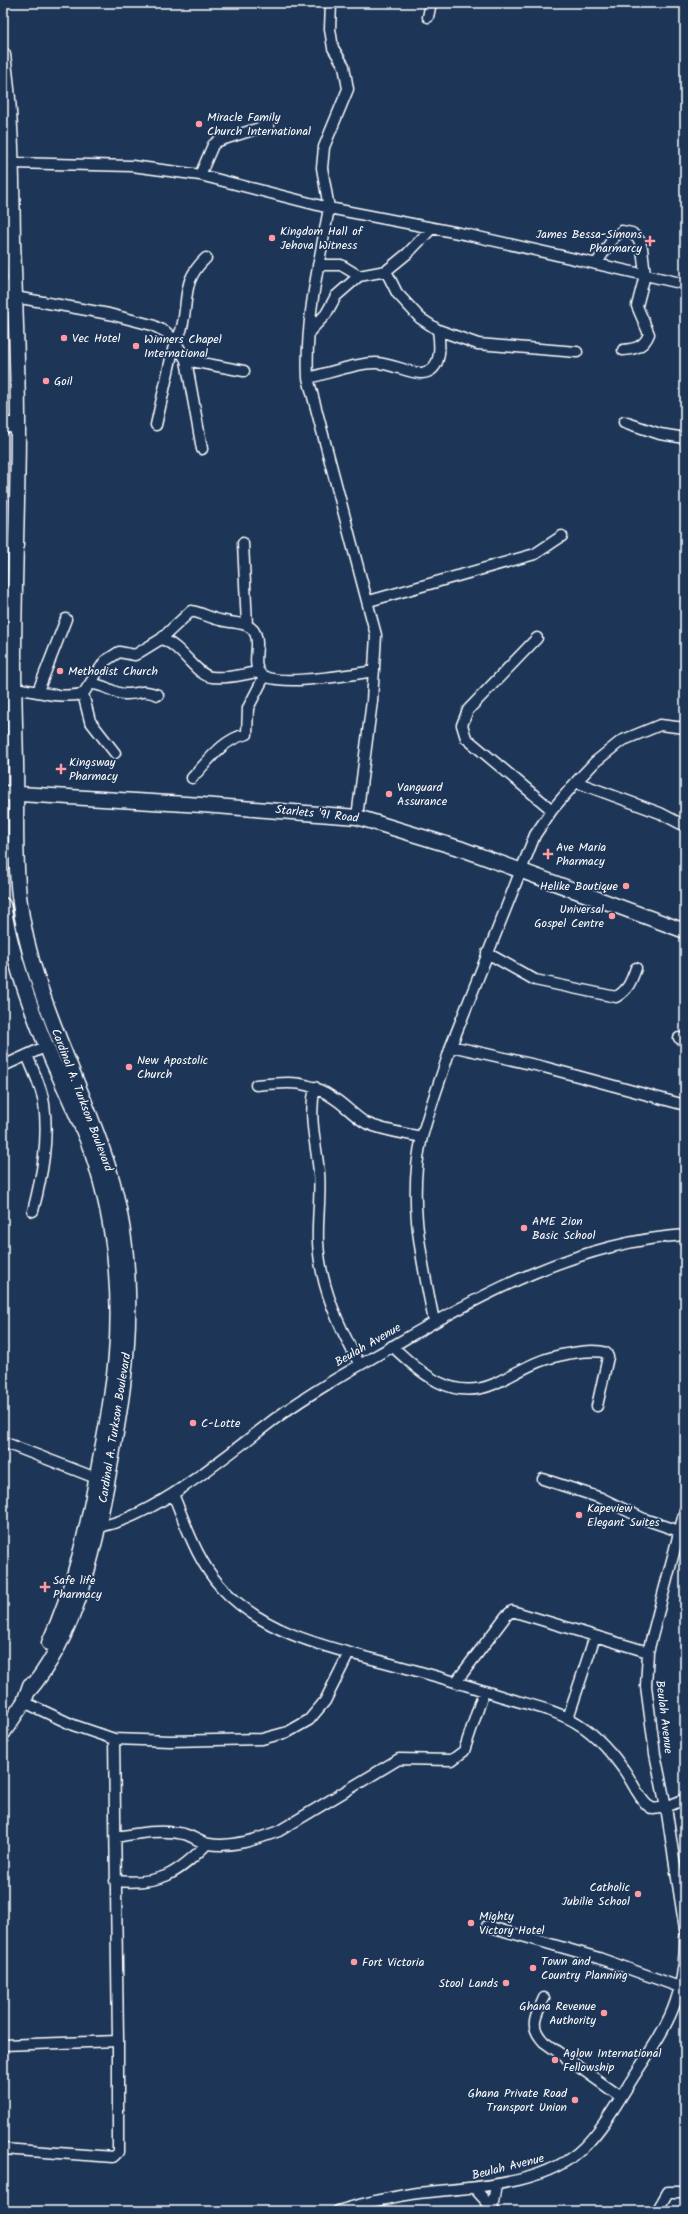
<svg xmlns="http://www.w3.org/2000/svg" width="688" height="2214" font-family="Kalam,sans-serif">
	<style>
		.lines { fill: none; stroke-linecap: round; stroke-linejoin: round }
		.street-casing { stroke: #fff; stroke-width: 13 }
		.secondary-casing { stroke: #fff; stroke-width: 17 }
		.street { stroke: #1d3557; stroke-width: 10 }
		.secondary { stroke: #1d3557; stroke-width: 14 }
		.poi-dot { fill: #ff9aa2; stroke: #1d3557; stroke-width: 1.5 }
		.labels { text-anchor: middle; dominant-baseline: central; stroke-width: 3.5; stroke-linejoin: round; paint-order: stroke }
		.poi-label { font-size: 12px; fill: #fff; stroke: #1d3557; text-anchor: start }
		.street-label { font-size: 12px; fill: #fff; stroke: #1d3557 }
	</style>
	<rect width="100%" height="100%" fill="#1d3557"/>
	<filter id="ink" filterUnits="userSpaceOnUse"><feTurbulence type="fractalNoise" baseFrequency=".025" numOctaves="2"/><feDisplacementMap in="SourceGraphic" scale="8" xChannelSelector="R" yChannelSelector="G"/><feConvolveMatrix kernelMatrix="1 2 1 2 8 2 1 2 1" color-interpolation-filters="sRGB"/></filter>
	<g filter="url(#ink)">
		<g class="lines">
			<g class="street-casing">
				<path id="street" d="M428,17L431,3
					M12,163L132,166L200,175L329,208L322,168L324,147L348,89L344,66L333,48L330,29L331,3
					M200,175L213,145L218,141L269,125
					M596,264L614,237L622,231L632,233L639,240L642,248L645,275L637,306L649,334C644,347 635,349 623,350
					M318,265H341L359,276L386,271L408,253L431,229
					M386,271L397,293L420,318L438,330L478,344L577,352
					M15,297L109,314L152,325L166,332L175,341L156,425
					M309,332L326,314L336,296L359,276
					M186,360L244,371
					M308,378C326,374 356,363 374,363C389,362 410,374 422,373C443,371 440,344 438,330
					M624,422L660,434L685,438
					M202,449L186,360L175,341C178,337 181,332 182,327C189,300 181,281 206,258
					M243,543L247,625
					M369,601L535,554L562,536
					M537,638L468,710L462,725L466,738L552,810
					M161,639C182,645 196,676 212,677C228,679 243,674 258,672
					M91,684C105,684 112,693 124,694C141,695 139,688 158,695
					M14,688C40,691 56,699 83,694L105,661L119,652L135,655L161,639L191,611C202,613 210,618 220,620C238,625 258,620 257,645C257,653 254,665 259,672C270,689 354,674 374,671
					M38,691L66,619
					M83,694L90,721L115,753
					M192,778C209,760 223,739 247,734L248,708L264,677
					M576,782L660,813L685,826
					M357,817L372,701L376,635L308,378C305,321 319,264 329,208L469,235L685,284
					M487,953L535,980L616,997C628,990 631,982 636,968
					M679,1038L685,1041
					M451,1046L535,835L552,810L576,782L595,762L621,741L660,725L685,728
					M27,1055C33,1071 42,1087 44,1104C49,1140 42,1176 33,1211
					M3,1066L47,1046
					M256,1085C288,1082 307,1079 335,1099C346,1106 354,1116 366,1123C384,1131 403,1133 422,1137
					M315,1087C308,1117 316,1142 319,1172C321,1195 317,1218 318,1242C320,1286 339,1327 360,1365
					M434,1321C422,1261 407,1199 422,1137C430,1106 442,1076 451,1046L544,1067L685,1105
					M392,1346C421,1373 452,1402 494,1384C521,1371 536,1359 567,1354C579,1352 595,1349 606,1353L608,1357L597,1406
					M3,1442L96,1478
					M543,1479L601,1498L644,1519L679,1531
					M173,1494C186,1525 197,1561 221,1587C263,1633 326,1647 384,1662C422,1672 460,1683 497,1695C524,1704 556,1709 580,1725C596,1735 613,1754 624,1770C632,1781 637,1795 647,1805L653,1809L666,1807L685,1799
					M685,1510L648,1652L646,1686L655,1754L666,1807L685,1930
					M93,1527C147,1524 232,1451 276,1418C313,1391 353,1369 393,1346C483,1293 579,1242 685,1235
					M456,1682L506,1616L512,1611L648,1652
					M24,1702L73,1725L114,1739L170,1741L262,1739L288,1732L309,1720L325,1701L349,1653
					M568,1718L595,1636
					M116,1837C138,1833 161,1829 184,1834C192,1836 201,1843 209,1844C233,1848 257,1839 279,1831L399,1759L452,1760L464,1751L484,1691
					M115,1881C160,1885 176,1875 207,1844
					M487,1926L599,1958L685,1989
					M544,1998C536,2017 528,2025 544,2042L621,2097
					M3,2045L118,2041
					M3,2149L113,2157L118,2152V2041L114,1739
					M475,2189L495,2211
					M492,2208L496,2185
					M338,2211C364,2203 391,2197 418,2193C470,2187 544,2187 584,2147C605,2126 620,2098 636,2073C669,2023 685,1998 685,1937
					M657,2211L668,2192H685"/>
			</g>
			<g class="secondary-casing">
				<path id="secondary" d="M3,55C12,117 12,178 13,240C15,301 18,363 18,425C18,503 14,582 14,660C14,694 15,728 16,761C17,806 14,851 19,896C29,986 74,1066 103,1151C119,1196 127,1243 128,1291C130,1356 119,1420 107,1483C93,1555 77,1635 27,1693
					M3,287V307
					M3,426L18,424
					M3,793L202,805L357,817L462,849L685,931
					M3,905C11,953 28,1002 47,1048C61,1082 78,1115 91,1150C118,1228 124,1316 111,1397C108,1420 103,1443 99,1465C88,1526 75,1586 49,1643
					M3,1733L24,1702L30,1685"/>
			</g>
			<use href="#street" class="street"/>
			<use href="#secondary" class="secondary"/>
		</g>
	</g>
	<g class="poi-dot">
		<circle cx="199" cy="124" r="4"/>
		<circle cx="272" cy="238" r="4"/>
		<path d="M648 235h4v4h4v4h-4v4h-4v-4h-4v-4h4z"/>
		<circle cx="64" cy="338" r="4"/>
		<circle cx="136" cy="346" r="4"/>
		<circle cx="46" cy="381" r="4"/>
		<circle cx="60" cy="671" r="4"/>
		<path d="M59 763h4v4h4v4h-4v4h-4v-4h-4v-4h4z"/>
		<circle cx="389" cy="794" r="4"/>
		<path d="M546 848h4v4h4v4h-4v4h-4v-4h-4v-4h4z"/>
		<circle cx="626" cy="886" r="4"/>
		<circle cx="612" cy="916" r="4"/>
		<circle cx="129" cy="1067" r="4"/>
		<circle cx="524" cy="1228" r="4"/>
		<circle cx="193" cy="1423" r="4"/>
		<circle cx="579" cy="1515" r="4"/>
		<path d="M43 1581h4v4h4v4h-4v4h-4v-4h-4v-4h4z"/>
		<circle cx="638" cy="1894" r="4"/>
		<circle cx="471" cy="1923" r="4"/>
		<circle cx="354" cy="1962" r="4"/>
		<circle cx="533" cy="1968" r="4"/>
		<circle cx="506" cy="1983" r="4"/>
		<circle cx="604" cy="2013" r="4"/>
		<circle cx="555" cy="2060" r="4"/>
		<circle cx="575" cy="2100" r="4"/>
	</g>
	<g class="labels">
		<g class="poi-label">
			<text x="207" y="117">Miracle Family<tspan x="207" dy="14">Church International</tspan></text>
			<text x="280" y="231">Kingdom Hall of<tspan x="280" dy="14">Jehova Witness</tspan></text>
			<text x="642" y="234" text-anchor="end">James Bessa-Simons<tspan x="642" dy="14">Pharmarcy</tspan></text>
			<text x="72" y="338">Vec Hotel</text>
			<text x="144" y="339">Winners Chapel<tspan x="144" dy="14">International</tspan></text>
			<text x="54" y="381">Goil</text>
			<text x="68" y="671">Methodist Church</text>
			<text x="69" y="762">Kingsway<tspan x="69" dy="14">Pharmacy</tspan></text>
			<text x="397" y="787">Vanguard<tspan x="397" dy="14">Assurance</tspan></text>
			<text x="556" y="847">Ave Maria<tspan x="556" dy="14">Pharmacy</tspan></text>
			<text x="618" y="886" text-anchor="end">Helike Boutique</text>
			<text x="604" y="909" text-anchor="end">Universal<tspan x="604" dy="14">Gospel Centre</tspan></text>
			<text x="137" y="1060">New Apostolic<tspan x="137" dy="14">Church</tspan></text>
			<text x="532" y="1221">AME Zion<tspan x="532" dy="14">Basic School</tspan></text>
			<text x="201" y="1423">C-Lotte</text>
			<text x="587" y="1508">Kapeview<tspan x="587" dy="14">Elegant Suites</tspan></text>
			<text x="53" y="1580">Safe life<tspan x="53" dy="14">Pharmacy</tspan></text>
			<text x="630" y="1887" text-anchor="end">Catholic<tspan x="630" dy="14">Jubilie School</tspan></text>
			<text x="479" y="1916">Mighty<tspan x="479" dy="14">Victory Hotel</tspan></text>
			<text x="541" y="1961">Town and<tspan x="541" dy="14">Country Planning</tspan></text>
			<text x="362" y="1962">Fort Victoria</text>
			<text x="498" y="1983" text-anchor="end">Stool Lands</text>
			<text x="596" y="2006" text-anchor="end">Ghana Revenue<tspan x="596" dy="14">Authority</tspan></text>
			<text x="563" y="2053">Aglow International<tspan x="563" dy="14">Fellowship</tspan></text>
			<text x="567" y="2093" text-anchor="end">Ghana Private Road<tspan x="567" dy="14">Transport Union</tspan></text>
		</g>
		<g class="street-label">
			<text transform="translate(317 814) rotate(6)">Starlets '91 Road</text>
			<text transform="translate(82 1100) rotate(69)">Cardinal A. Turkson Boulevard</text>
			<text transform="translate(368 1345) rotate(-30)">Beulah Avenue</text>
			<text transform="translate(115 1428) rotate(-81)">Cardinal A. Turkson Boulevard</text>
			<text transform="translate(664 1717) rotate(83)">Beulah Avenue</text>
			<text transform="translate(508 2167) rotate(-14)">Beulah Avenue</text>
		</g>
	</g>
	<rect width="688" height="2214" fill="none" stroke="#1d3557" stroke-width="16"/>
	<rect x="8" y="8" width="672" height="2198" fill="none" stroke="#fff" stroke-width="1.5" filter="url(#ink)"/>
</svg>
